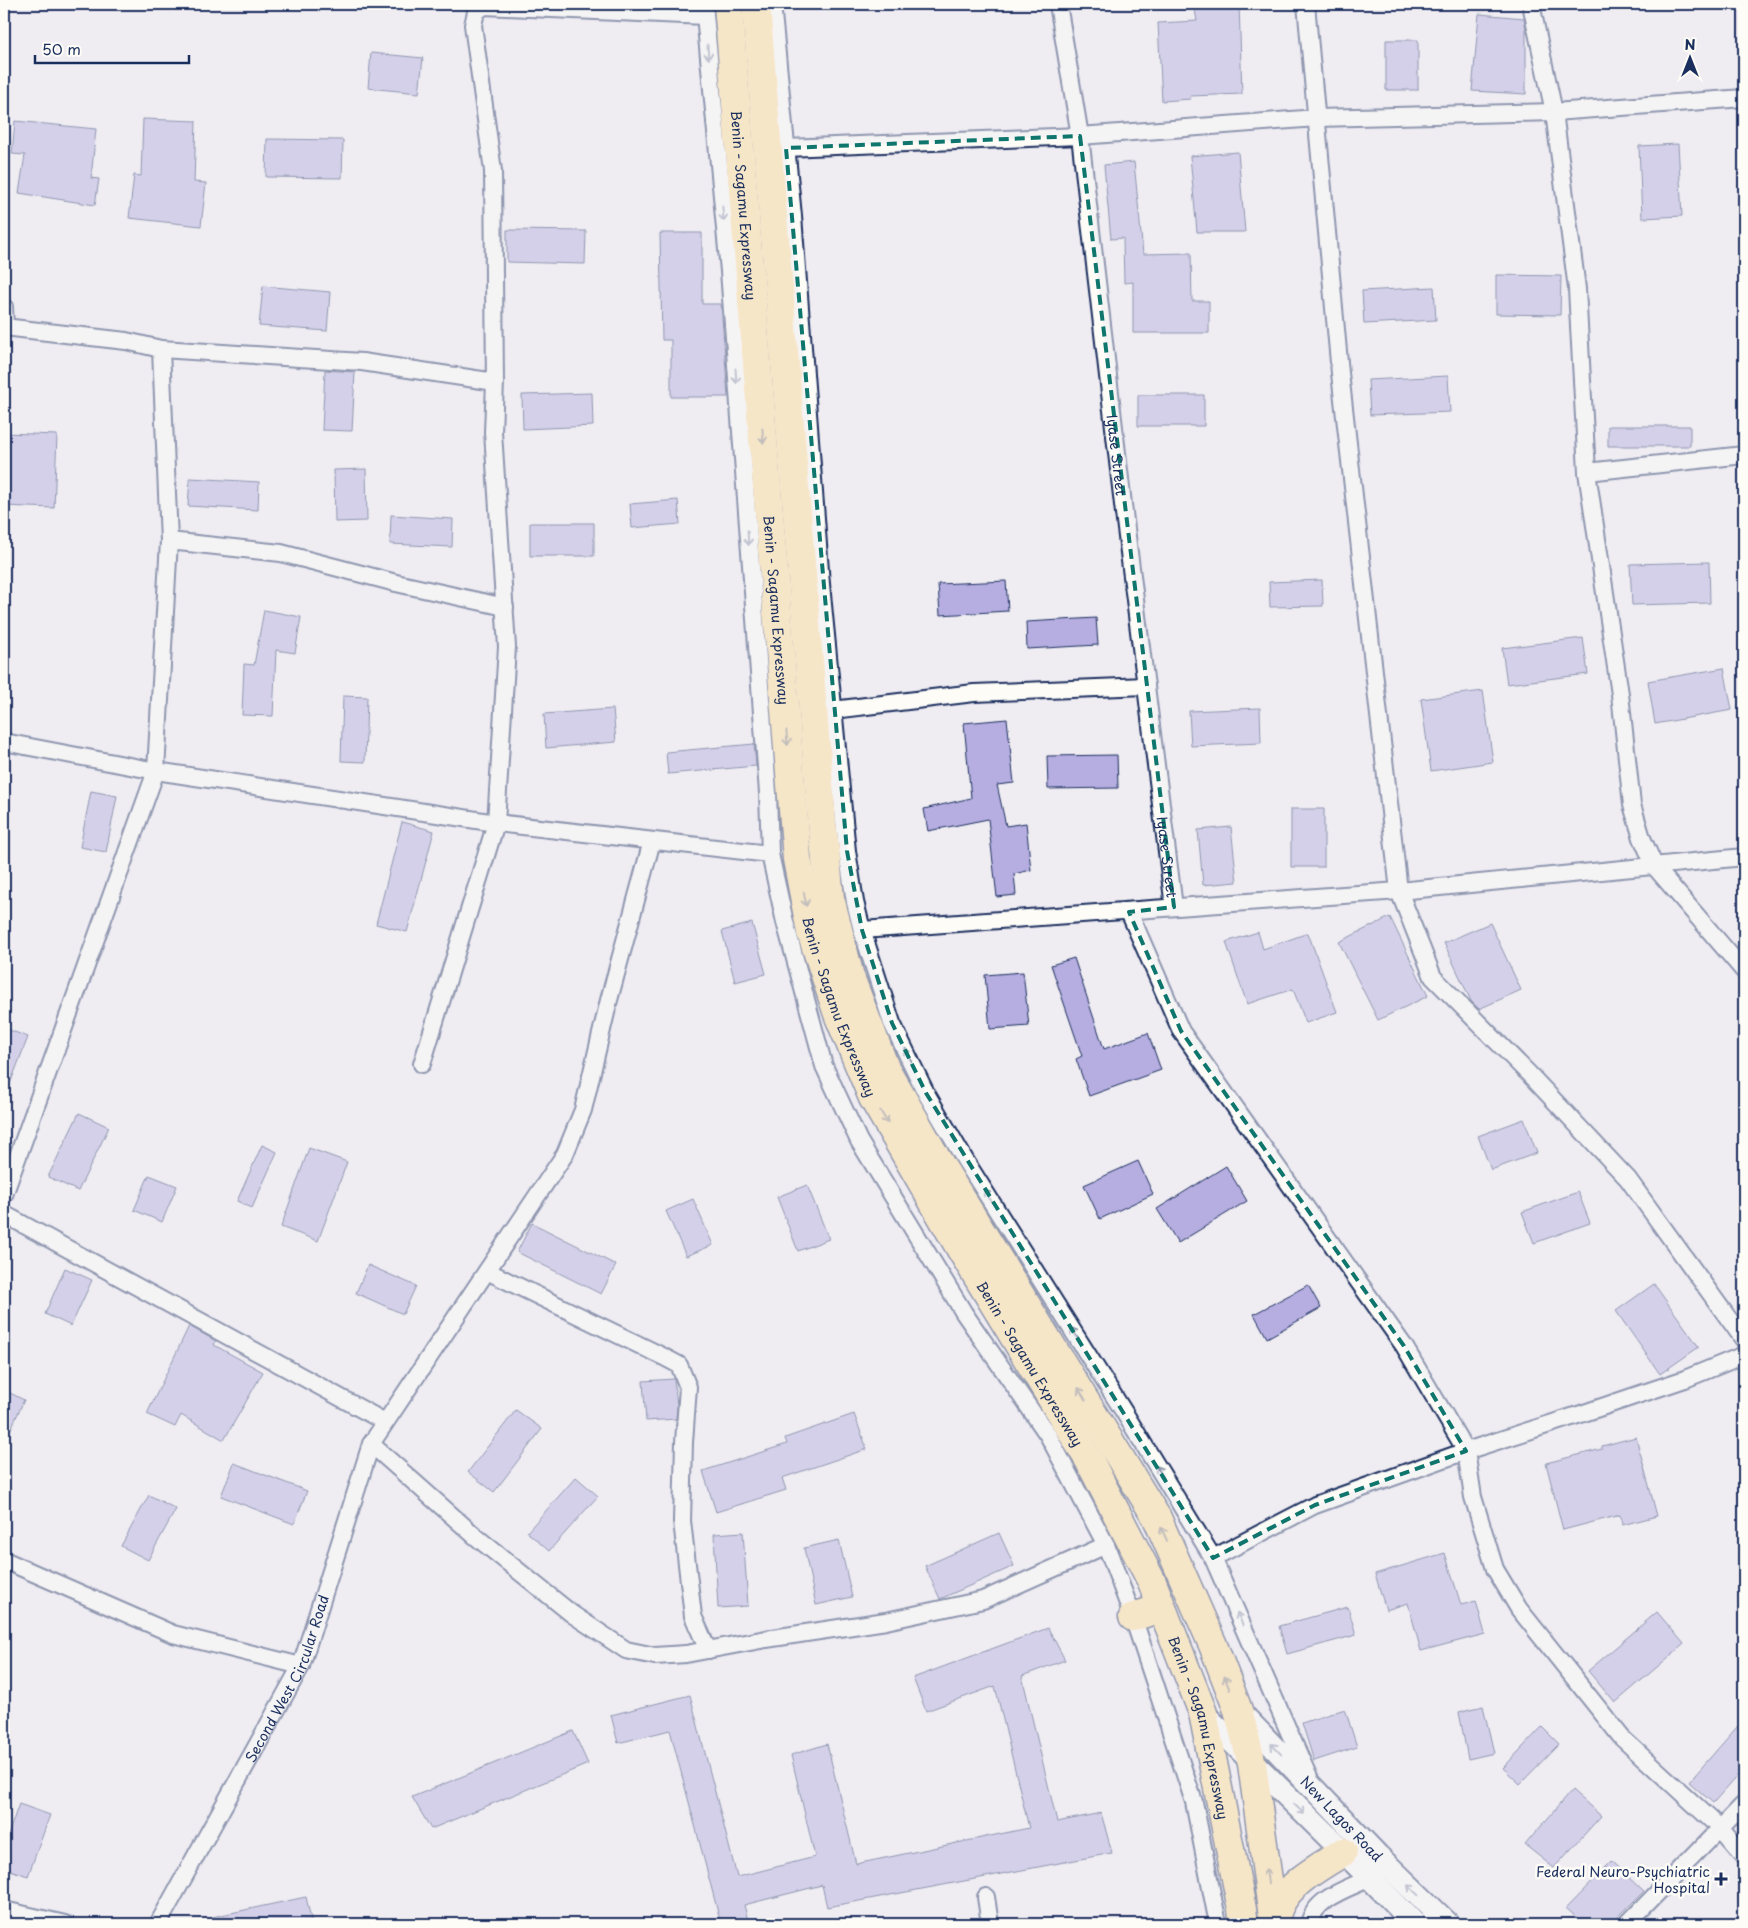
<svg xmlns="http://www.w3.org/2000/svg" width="1748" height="1928" font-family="'Playpen Sans',sans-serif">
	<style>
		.building { fill: #b6aee0; stroke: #1b2f5e }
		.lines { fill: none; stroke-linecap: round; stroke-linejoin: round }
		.street-casing { stroke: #1b2f5e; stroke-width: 20 }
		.secondary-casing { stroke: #1b2f5e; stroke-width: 26 }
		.highway-casing { stroke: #1b2f5e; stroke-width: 31 }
		.street { stroke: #fdfcf7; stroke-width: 16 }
		.secondary { stroke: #fdfcf7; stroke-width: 22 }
		.highway { stroke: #ffdd96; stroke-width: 28 }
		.oneway { stroke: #8c96aa }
		.oneway2 { stroke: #8d867a }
		.marked { fill: none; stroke: #0f766e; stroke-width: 4; stroke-dasharray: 10 6; stroke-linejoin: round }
		.poi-dot { fill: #1b2f5e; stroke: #fdfcf7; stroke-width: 2 }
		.labels { text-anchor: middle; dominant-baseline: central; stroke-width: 5; stroke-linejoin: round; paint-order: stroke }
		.street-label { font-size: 14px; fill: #1b2f5e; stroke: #fdfcf7 }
		.poi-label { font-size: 14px; fill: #1b2f5e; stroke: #fdfcf7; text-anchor: end }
	</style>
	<rect width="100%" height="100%" fill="#efecf2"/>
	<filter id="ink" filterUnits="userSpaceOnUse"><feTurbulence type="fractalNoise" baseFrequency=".02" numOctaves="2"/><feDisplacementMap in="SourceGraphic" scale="10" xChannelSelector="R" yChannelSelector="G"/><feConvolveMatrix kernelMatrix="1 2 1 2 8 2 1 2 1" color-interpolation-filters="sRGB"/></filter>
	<g filter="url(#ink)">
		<path class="building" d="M1194,4H1239L1242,94L1190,96L1191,99L1162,101L1158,23L1197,21Z
			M1479,14L1524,18L1526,30V94L1472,91Z
			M1386,40H1418V90H1386Z
			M371,53L423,58L419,93L368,88Z
			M143,119L196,121L194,182L206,183L201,226L129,218L134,175L141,176Z
			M15,121L96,129L91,178L99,179L95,205L19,193L25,155L12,154Z
			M267,139L343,140L342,178L266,177Z
			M1678,144L1682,216L1642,218L1639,146Z
			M1238,152L1245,232H1197L1190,156Z
			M1134,162L1143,254L1191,253L1192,301H1209V333H1133V282L1124,283L1123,238L1111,239L1104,165Z
			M507,230L586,231L585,264L507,262Z
			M660,233H702V304H721L728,397H671V340H662Z
			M1496,275L1561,276L1560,315L1496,314Z
			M263,286L330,292L327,331L259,326Z
			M1434,287L1436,320L1364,324L1362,291Z
			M325,370L355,372L352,431L322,430Z
			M1448,376L1450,412L1370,415L1368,380Z
			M592,393L593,426L523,429L522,395Z
			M1138,395H1204V426H1138Z
			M1608,426H1690V446H1608Z
			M4,433L57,435L54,508L4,506Z
			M366,469L367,521L335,522L334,470Z
			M190,478L259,482L258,510L188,506Z
			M678,500L680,524L632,528L630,504Z
			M391,515L453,519L452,547L390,544Z
			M530,523H594V556H530Z
			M1709,562L1710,603L1632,605L1630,564Z
			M1322,580L1323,606L1270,607L1269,582Z
			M1006,581L1008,611L940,615L938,584Z
			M264,610L301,617L295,653L276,650L273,716L242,715L244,664L254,665Z
			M1096,618L1098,645L1027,649L1026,622Z
			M1583,638L1588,674L1507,684L1502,648Z
			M1724,668L1732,710L1655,724L1648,681Z
			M1483,691L1493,762L1431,771L1421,699Z
			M343,696L367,697L365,762L341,761Z
			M1260,708L1261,743L1191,746L1189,711Z
			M613,709L616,742L546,748L544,714Z
			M1007,719L1014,783L997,785L1006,826L1026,823L1031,870L1014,874L1016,895L997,897L988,819L928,831L924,809L971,798L964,723Z
			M754,744L756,766L668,774L666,752Z
			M1117,755L1118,788L1048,789L1047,756Z
			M91,791L117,796L106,852L80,847Z
			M1291,809H1324V867H1291Z
			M402,822L434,831L407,932L376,924Z
			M1231,827L1237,882L1203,885L1198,830Z
			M1390,917L1428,996L1378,1020L1339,942Z
			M752,923L766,974L735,982L722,931Z
			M1490,923L1521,990L1479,1009L1471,1001L1444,943Z
			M1258,932L1263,949L1308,933L1337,1012L1306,1023L1293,989L1247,1004L1226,942Z
			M1074,958L1104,1049L1148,1033L1161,1070L1089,1096L1076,1059L1082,1056L1051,965Z
			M1023,972L1029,1026L990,1029L985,975Z
			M4,1028L28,1037L5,1097L4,1096Z
			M79,1113L109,1127L78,1191L48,1177Z
			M1524,1119L1537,1153L1491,1170L1478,1136Z
			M262,1145L277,1152L252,1208L237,1201Z
			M309,1148L347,1162L318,1241L281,1227Z
			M1138,1161L1153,1194L1100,1219L1084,1185Z
			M1226,1166L1247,1201L1178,1243L1157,1209Z
			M149,1175L177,1186L162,1222L134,1210Z
			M807,1185L829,1239L798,1251L777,1197Z
			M1578,1192L1590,1223L1534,1243L1522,1212Z
			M693,1199L713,1245L686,1256L666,1211Z
			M532,1223L616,1265L601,1294L517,1252Z
			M368,1265L416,1286L403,1314L356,1293Z
			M65,1268L92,1280L71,1326L45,1314Z
			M1654,1284L1699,1347L1660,1374L1616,1311Z
			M1308,1285L1321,1308L1267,1338L1254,1314Z
			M189,1326L216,1341L214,1345L263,1372L224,1440L181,1415L175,1427L147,1414Z
			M674,1379L677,1405L676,1419L646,1421L643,1381Z
			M4,1390L24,1400L4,1444Z
			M516,1410L542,1429L494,1492L468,1472Z
			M854,1414L867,1449L782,1478L786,1490L716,1512L703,1471L787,1444L785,1438Z
			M1636,1437L1657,1516L1622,1525L1620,1515L1563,1530L1546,1463L1602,1449V1446Z
			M234,1463L307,1491L294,1524L221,1496Z
			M576,1477L598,1496L549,1551L527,1532Z
			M149,1495L176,1509L148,1560L121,1546Z
			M743,1532L748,1606L718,1608L714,1534Z
			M999,1533L1014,1566L940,1599L925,1566Z
			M839,1540L852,1597L816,1605L804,1548Z
			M1445,1553L1461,1605L1476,1601L1485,1634L1421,1651L1408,1603L1386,1610L1375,1574Z
			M1348,1607L1356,1635L1287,1654L1279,1626Z
			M1657,1612L1684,1644L1615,1703L1588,1671Z
			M1048,1628L1065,1660L1022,1676L1057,1822L1101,1813L1112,1853L827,1907L822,1885L744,1905L749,1924H721L670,1730L618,1743L611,1715L690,1695L737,1877L815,1857L791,1755L827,1744L856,1864L1029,1828L995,1686L926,1711L913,1678Z
			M1483,1706L1494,1753L1468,1759L1459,1712Z
			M1345,1709L1357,1747L1314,1761L1302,1723Z
			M1744,1719V1768L1713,1803L1689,1782Z
			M1542,1727L1559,1744L1520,1784L1503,1768Z
			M573,1731L588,1764L431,1829L412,1797Z
			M1572,1790L1601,1816L1554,1868L1525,1845Z
			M19,1804L50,1815L28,1876L4,1868V1846Z
			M1612,1861L1644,1891L1611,1924H1584L1566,1908Z
			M306,1897L312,1924H213L212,1917Z"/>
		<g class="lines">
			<g class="street-casing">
				<g id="street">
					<path d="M704,4L729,271L768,793L770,854L785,922L824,1066L859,1141L964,1313L1048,1435L1106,1545L1133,1617L1194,1802L1218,1924"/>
					<path d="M772,4L793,216L821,584L847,851L855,902L862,930L892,1023L926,1093L965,1160L1124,1412L1213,1558L1310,1780"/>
					<path id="s1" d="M1058,4L1080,136L1124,513L1174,907"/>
					<path d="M1306,4L1340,373L1399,891L1433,977L1530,1075L1628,1179L1744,1340"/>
					<path d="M1531,4L1554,112L1577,289L1587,472L1620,694L1632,805L1642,838L1655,867L1744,971"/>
					<path d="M786,148L1080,136L1317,118L1554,112L1744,98"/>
					<path d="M4,307L5,328"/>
					<path d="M4,327L126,341L161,349L362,362L495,382"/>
					<path d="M1587,472L1744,455"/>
					<path d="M169,541L281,553L396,583L505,607"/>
					<path d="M833,710L974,693L1146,686"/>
					<path d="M4,742L156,771L496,823L770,854"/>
					<path d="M1129,912L1181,1031L1404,1346L1466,1451L1473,1497L1495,1569L1519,1609L1622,1738L1720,1828L1744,1856"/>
					<path d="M862,930L1399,891L1744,857"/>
					<path d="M422,1064L496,823L507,647L493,432L495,382L493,171L473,25L476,12L484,6L705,16"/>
					<path d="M4,1195L156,771L169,541L161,349"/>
					<path d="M4,1214L385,1422"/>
					<path d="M487,1271L664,1357L679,1365L688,1387L684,1442L682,1521L693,1616L708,1650"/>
					<path d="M371,1444L475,1536L572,1614L626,1650L655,1656L686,1654L766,1639L886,1621L983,1600L1106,1545"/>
					<path d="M1213,1558L1315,1505L1466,1451L1581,1414L1685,1379L1744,1355"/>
					<path d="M4,1560L173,1634L301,1666"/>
					<path d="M986,1897L990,1924"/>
					<path d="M4,1910L65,1924"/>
					<path id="s2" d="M158,1924L301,1666L371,1444L565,1154L583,1110L609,1000L652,841"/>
					<path d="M1309,1924C1315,1897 1348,1889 1370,1878"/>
					<path d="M1627,1924L1744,1804"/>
				</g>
			</g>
			<g class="secondary-casing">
				<g id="secondary">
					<path id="s3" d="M1238,1710L1378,1856L1448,1924"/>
					<path d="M1203,1713L1370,1878L1415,1924"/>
				</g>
			</g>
			<g class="highway-casing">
				<g id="highway">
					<path id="s4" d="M728,4L797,859L811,932L838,1014L873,1098L960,1248L1089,1460L1152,1582L1203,1713L1242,1909L1244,1924"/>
					<path d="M756,4L822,822L830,898L850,977L885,1068L938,1161L1157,1518L1213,1645L1238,1710L1252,1764L1274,1924"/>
					<path d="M1133,1617L1161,1608"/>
					<path d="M1274,1924C1276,1917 1277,1910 1280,1905C1291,1881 1322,1866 1343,1852"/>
				</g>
			</g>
			<use href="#street" class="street"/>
			<use href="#secondary" class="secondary"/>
			<use href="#highway" class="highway"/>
		</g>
		<defs><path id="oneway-shaft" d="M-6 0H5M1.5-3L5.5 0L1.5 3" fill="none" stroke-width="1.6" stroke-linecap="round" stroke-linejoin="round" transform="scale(1.25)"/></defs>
		<g class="oneway">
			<use href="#oneway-shaft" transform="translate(708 52) rotate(85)"/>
			<use href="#oneway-shaft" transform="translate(723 214) rotate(85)"/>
			<use href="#oneway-shaft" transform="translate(736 376) rotate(86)"/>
			<use href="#oneway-shaft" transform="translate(748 538) rotate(86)"/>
			<use href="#oneway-shaft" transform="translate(908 1055) rotate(-116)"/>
			<use href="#oneway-shaft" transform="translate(988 1196) rotate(-122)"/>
			<use href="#oneway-shaft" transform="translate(1075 1334) rotate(-122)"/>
			<use href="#oneway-shaft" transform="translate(1160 1472) rotate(-121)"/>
			<use href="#oneway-shaft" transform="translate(1240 1619) rotate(-114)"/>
			<use href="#oneway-shaft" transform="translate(1276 1749) rotate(-134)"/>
			<use href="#oneway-shaft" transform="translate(1299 1809) rotate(44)"/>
			<use href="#oneway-shaft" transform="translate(1413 1890) rotate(-136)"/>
		</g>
		<g class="oneway2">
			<use href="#oneway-shaft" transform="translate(763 436) rotate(85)"/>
			<use href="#oneway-shaft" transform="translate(787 738) rotate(85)"/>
			<use href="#oneway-shaft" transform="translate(805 899) rotate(79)"/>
			<use href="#oneway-shaft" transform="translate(884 1117) rotate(60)"/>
			<use href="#oneway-shaft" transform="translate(1082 1394) rotate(-121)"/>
			<use href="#oneway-shaft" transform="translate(1164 1534) rotate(-114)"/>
			<use href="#oneway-shaft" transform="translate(1227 1683) rotate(-111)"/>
			<use href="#oneway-shaft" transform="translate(1267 1876) rotate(-98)"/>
		</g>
	</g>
	<path d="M0 0H1748V1928H0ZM1080,136L1174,907L1129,912L1181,1031L1404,1346L1466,1451L1315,1505L1213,1558L926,1093L892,1023L862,930L847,851L786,148Z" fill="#efecf2" fill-opacity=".55" fill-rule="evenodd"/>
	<path class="marked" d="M1080,136L1174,907L1129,912L1181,1031L1404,1346L1466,1451L1315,1505L1213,1558L926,1093L892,1023L862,930L847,851L786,148Z"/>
	<path class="poi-dot" d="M1718.5 1871.5h5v5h5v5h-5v5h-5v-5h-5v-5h5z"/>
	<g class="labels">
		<g class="street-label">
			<text stroke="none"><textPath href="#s4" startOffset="202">Benin - Sagamu Expressway</textPath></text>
			<text stroke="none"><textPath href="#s1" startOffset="455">Iyase Street</textPath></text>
			<text stroke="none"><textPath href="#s4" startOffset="608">Benin - Sagamu Expressway</textPath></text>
			<text stroke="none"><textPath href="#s1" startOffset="860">Iyase Street</textPath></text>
			<text stroke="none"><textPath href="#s4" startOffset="1012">Benin - Sagamu Expressway</textPath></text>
			<text stroke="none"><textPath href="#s4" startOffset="1418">Benin - Sagamu Expressway</textPath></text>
			<text stroke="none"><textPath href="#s2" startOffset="278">Second West Circular Road</textPath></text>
			<text stroke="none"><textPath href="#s4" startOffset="1822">Benin - Sagamu Expressway</textPath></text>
			<text stroke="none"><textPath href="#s3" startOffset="150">New Lagos Road</textPath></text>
		</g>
		<g class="poi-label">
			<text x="1710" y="1871">Federal Neuro-Psychiatric<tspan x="1710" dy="16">Hospital</tspan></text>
		</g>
	</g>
	<rect width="1748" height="1928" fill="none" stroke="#fdfcf7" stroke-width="20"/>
	<rect x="10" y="10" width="1728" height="1908" fill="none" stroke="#1b2f5e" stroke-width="2" filter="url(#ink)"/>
	<g transform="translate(1690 58)" stroke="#fdfcf7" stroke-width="4" paint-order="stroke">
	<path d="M0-4L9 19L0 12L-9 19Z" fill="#1b2f5e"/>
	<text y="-8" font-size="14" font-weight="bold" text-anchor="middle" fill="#1b2f5e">N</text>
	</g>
	<path d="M35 55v8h154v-8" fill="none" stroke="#1b2f5e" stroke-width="2.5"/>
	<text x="42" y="55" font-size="15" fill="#1b2f5e" stroke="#fdfcf7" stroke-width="4" paint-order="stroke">50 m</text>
</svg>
